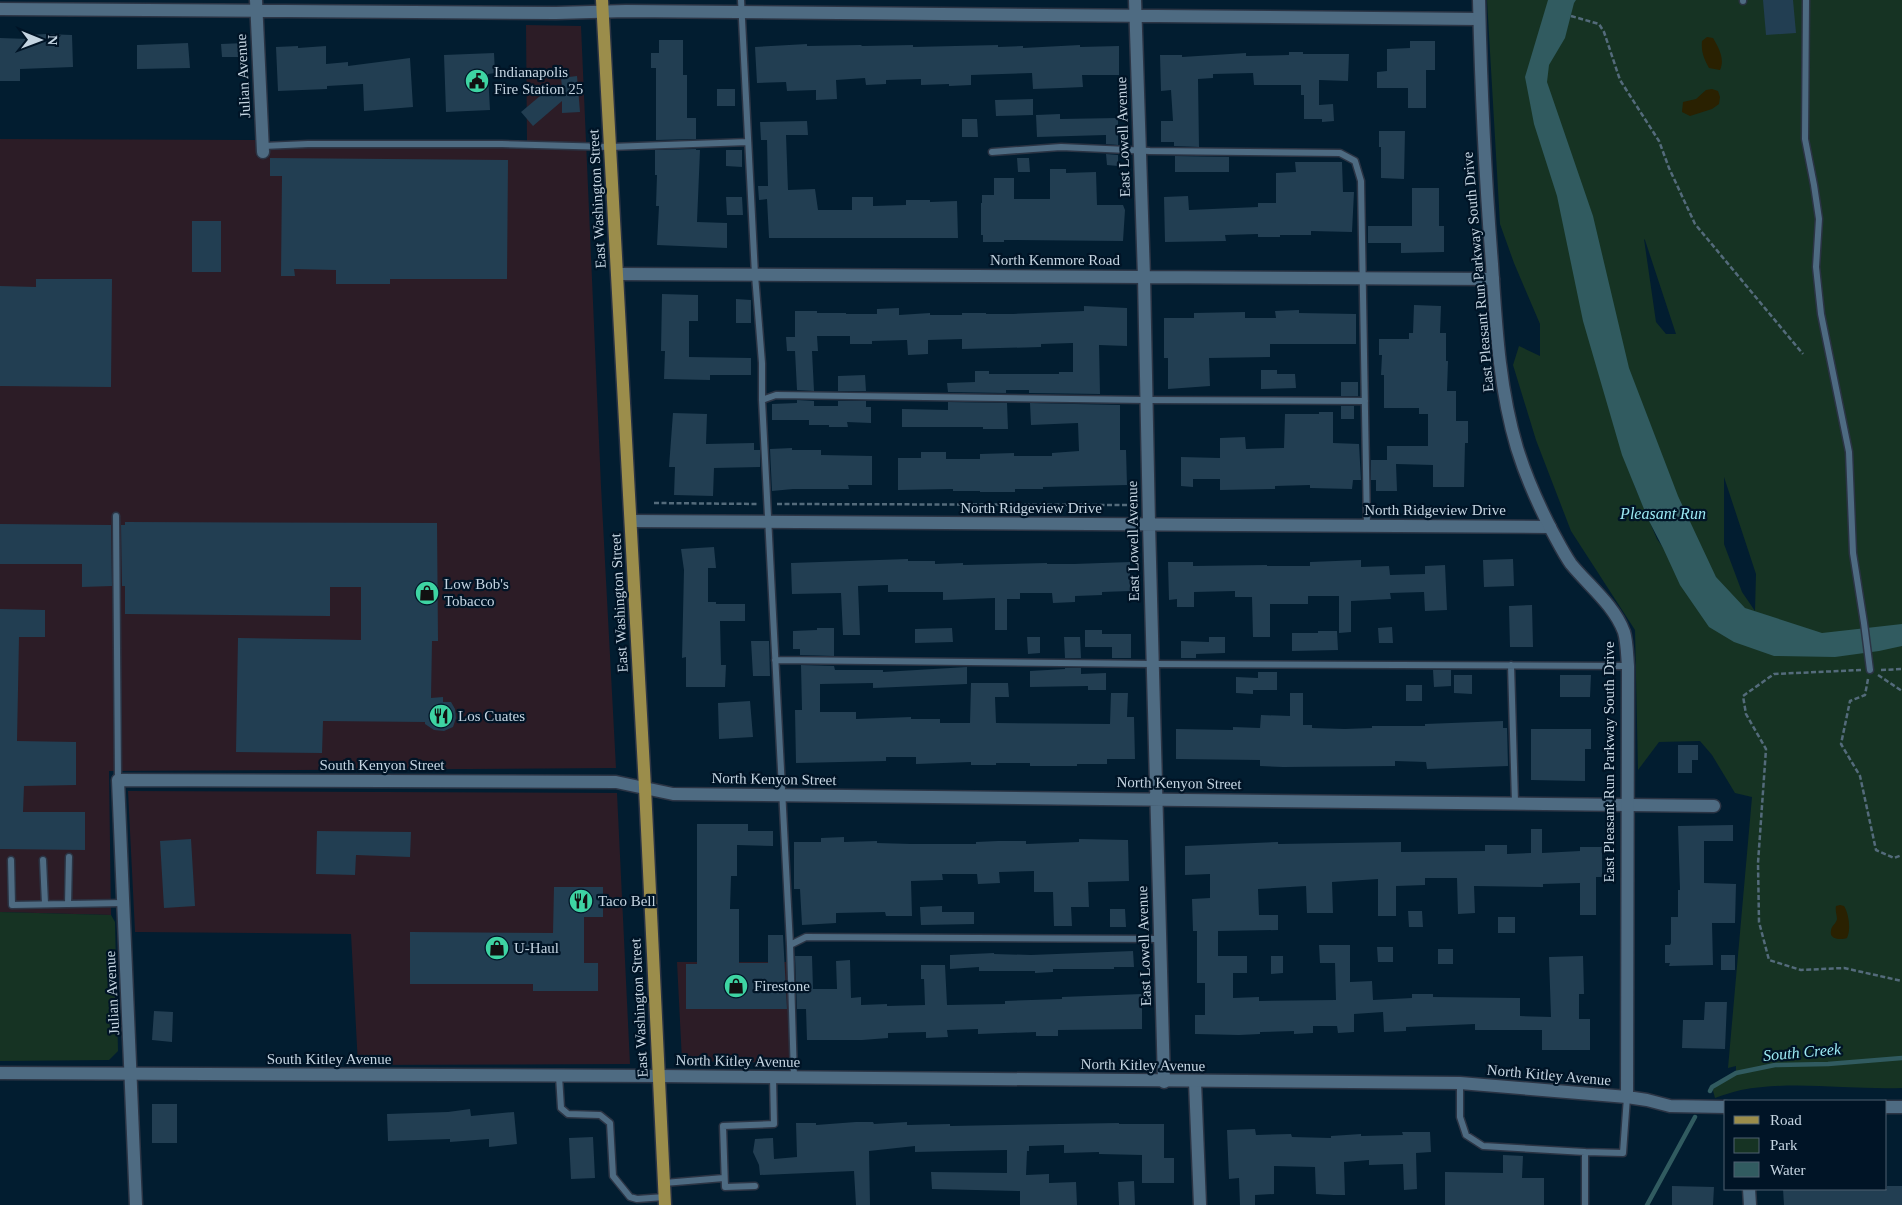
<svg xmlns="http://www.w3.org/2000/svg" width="1902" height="1205" font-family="Georgia,serif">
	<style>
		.commercial { fill: #2c1c26 }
		.green { fill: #163323; fill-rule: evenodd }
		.sand { fill: #2a2101 }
		.water { fill: #315b60 }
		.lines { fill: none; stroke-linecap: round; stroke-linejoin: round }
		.stream { stroke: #315b60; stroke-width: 4.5 }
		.building { fill: #223e52 }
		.lane-casing { stroke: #2b3444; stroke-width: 9 }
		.street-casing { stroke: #2b3444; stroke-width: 15 }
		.secondary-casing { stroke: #2b3444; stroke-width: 15 }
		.primary-casing { stroke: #2b3444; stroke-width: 15 }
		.path { stroke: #546b7b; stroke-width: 2.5; stroke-dasharray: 5 2.5; stroke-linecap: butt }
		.lane { stroke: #4e6b82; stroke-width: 6 }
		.street { stroke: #4e6b82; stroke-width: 12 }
		.secondary { stroke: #4e6b82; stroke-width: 12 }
		.primary { stroke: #9b8d4b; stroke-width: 12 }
		.labels { text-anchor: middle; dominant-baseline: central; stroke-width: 4.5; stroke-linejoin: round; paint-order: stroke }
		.poi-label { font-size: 15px; fill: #c5d5e2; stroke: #001426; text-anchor: start }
		.street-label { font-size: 15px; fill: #c5d5e2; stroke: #001426 }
		.water-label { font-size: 16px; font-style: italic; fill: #9be9f3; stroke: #001426 }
	</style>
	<rect width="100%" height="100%" fill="#021d30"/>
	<path class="commercial" d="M526,25L581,26L601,486L616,768L109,771L111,915L0,912V139L262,140L263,146L527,145Z
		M128,791L617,793L630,1064L358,1065L351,934L135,932Z
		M677,962H790L793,1060L785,1063L682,1061Z"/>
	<path class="green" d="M1487,0H1902V1088C1849,1090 1794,1080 1741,1090C1732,1092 1723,1095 1715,1098L1712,1087L1736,1073V1066L1728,1068L1752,797L1735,793L1712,755L1700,741L1659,742L1638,770L1635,630L1571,531L1536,440L1513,365L1519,346L1540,356V324L1514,263L1500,224ZM1542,40L1552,55L1545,66L1542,85L1549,100L1569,155L1602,259L1616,339L1638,415L1702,563L1726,597L1743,612L1755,618V644L1740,639L1719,629L1701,610L1669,556L1657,539L1635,487L1599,372L1590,338L1584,296L1564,204L1550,153L1534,108L1530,85ZM1644,239L1645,240L1676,334H1666L1656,322ZM1724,477L1756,574L1755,611L1742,592L1724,544Z
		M0,912L111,915L115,922L118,1051L109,1060L0,1061Z"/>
	<path class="sand" d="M1707,37L1713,38C1719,48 1725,59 1720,70L1709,68C1704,59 1701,52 1702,41Z
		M1712,89L1718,91L1720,97L1719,104L1712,109L1690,116L1682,112L1683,102L1696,99L1706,90Z
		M1840,905L1844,906C1849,914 1851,930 1847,938C1842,940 1829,940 1831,931C1831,926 1836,924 1837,919C1837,915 1835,911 1836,906Z"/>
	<path class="water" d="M1548,0H1576L1574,3L1565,38L1549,65L1547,82L1593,216L1629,368L1678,496L1716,577L1745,608L1822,633L1902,624V646L1879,651L1835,657L1774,656L1734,642L1709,627L1680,585L1663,548L1648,519L1622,455L1583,321L1557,196L1534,124L1525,77Z"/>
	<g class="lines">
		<path class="stream" d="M1710,1091L1712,1087L1736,1073L1775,1065L1828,1064L1902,1058
			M1647,1205L1695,1117"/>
	</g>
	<path class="building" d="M1763,0H1793L1796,33L1766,35Z
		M46,34L72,35L73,67L20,69V81H0V38L29,39V35Z
		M659,40H683V75H687V118H696V139L656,140V68H651V53H659Z
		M1410,41H1435V70H1426V108H1408V88H1377V72L1387,71V49L1410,48Z
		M188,43L190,68L137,69V45Z
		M245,43L246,57H222L221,44Z
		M807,44V46L861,45L862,46L913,45V47L998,45V47L1023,46V48L1080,45V47L1119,46V75H1082L1083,87L1061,88L1033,89L1032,73L971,75V85L949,86V84L921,85V79L886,80V84L866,85L865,78L836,80L837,99L816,100V90L787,91L786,82L757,83L755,47Z
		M298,46V48L326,46V64L348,62V66L410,58L413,107L364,111L363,84L327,86V89L278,91L276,47Z
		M1289,52H1303V54H1349L1348,81L1319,80V105L1333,104L1334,121L1322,122V119H1304V95H1301V85H1254L1253,73L1213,74V78L1198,79L1199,147L1174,146V142H1161V121H1173L1171,90L1161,91L1160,55H1182V57L1246,53V56L1289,55Z
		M494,53L495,73L488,74L490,110L446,112L444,55Z
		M577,76L580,112L562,113V101L533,126L521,112L546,91L545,88L562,87L561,78Z
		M717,89H735V106H717Z
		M1033,99V115L996,116L995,100Z
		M1060,114V119L1118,118V145L1106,144V135L1037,137L1036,115Z
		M962,119H977L978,137H962Z
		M807,121L808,135H786L788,190L815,189L818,210H852V197H873V206L906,205V200H930V202L957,201L958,238H769L767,199L759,200L758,186H768L767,140H761L760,122Z
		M1379,131H1405L1404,179L1381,178V147H1379Z
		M696,149V150H700L697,222L727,223V248L657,245L659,206H656L657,175H655V150Z
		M726,150H742V167L726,166Z
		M1106,154L1118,155V166L1107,165Z
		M1175,156L1229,157V172H1175Z
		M270,158L508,160L507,279H390V284H336V270L294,269L295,276H281L282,176H270Z
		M1017,158H1029L1030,172H1018Z
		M1295,162H1342L1343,192H1354L1352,232L1311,231V235H1280V237H1258V234L1225,235L1226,241L1165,242L1164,197L1188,196L1189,210L1258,207V203H1276V173L1296,172Z
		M1050,169H1066V173L1096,172L1097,205H1123L1125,210L1123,241L1004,240V242H983V235H981V203H982V195H994V178H1014V199H1050Z
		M1412,188H1439V226H1444V252L1401,253V243H1368V226H1412Z
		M726,197H742L743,215H727Z
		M192,221H221V272H192Z
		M36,279H112L111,387L0,386V286L36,287Z
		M662,294L698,295V321H689V357L751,358V375H710V380L664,379L665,351H661Z
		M736,299L751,300V323H736Z
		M1414,305L1441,306L1440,333H1446V361H1448L1447,391H1456V421H1468V443H1465L1464,487H1433V465L1396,464L1397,491H1376V480H1371V460H1387V446H1428V414H1419V408H1384V375H1381L1382,355H1379V339H1409V333H1413Z
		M1084,306L1127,308V346L1099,345L1100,394L1029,393V390H1006V393L948,392L947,383L975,382V371H989V374H1059V372H1073V343L1041,344V347L962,349V339L928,340V354L908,355L907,340L872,341V344H850V336H817L818,351H812L814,391L797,390L795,351H787L786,337H795V311H817V313H846V314H877V309L899,308V315L930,313V315H962V313H986V314H1013L1084,311Z
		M1299,310V313L1356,314V344H1270V357L1209,358L1210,386L1168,389V358H1164V318H1194V313L1245,312V318H1276L1275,311Z
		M1261,370H1277V374H1295L1296,388L1261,389Z
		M865,375L866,391H838V376Z
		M1341,382H1358V396H1341Z
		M797,400L814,401V406H838V401H866V407H871V423L847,422L848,427H829V425H809V420H772V404L797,403Z
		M948,402L1007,403L1008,429H983V427H902V409L948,410Z
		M1030,403L1120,405V450H1126L1127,485L1043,487V489H1015V492H980V491H953V489L898,490V458H921V452H946V459H980V454L1014,453V456H1052V453L1079,451L1078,423L1031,425Z
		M1341,406H1354V419H1341Z
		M1319,412H1333V443L1359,444L1361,480H1353L1352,489L1310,488V485L1275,486V489L1220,490V479H1193V487L1181,486V457L1220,458V438L1245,437L1246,449L1284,448L1285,414H1319Z
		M673,413L707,414L706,444L754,443V450H760V467L714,468L713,496L674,495L675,467H669Z
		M792,448V450H821V455L872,456V485H848L849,489H793L772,491L770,449Z
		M125,522L437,523L438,641H432L431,698L443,697V702H451L455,709L456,718L453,727L444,731L434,730L425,724V722L323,721L322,753L236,752L238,638L361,640V587H330V616L125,614V586H122L121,525H125Z
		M0,524L111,525L112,586L82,587V564H0Z
		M714,547L716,568H708V602H716V604H745V621H720L721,665H726L725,687H686V657L682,658L684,570L681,549Z
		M908,559V561H935V564L963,563V565L1047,563V564H1074L1130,562V591L1102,592V595L1075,596V602L1053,603L1052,593H1020V599H1007V630H995V598L943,600V592H888V585L858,586L860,635H843L841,593L792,594L791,563Z
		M1513,559L1514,586L1484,587L1483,560Z
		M1361,560V567L1389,566L1390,575L1425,574V566L1445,565L1447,610L1425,611L1424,592L1390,593L1391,599L1351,601V632L1339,633V596H1308V604H1270V637H1253L1252,597H1235V591L1194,592V607H1177V599L1169,600L1168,562H1193V566L1267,565V566H1310V562Z
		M1532,605L1533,647H1510L1509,606Z
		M0,609L45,610V637H19L17,741L76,742V785L24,786L23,812H85V850L0,849Z
		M1392,627L1393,643H1379L1378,628Z
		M817,628H834V656L800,655V649H793V631L817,630Z
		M952,628L953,642L915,643V629Z
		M1085,630H1102V634H1131V658H1112V647H1085Z
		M1318,631H1337L1338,650L1292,651V633H1318Z
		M1027,637H1040V653L1028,654Z
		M1064,637H1080L1081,658H1065Z
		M1209,637H1225V653L1196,654V658H1181V641L1209,642Z
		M751,641H769L770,676H753Z
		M801,665L834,666L835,670H883V672L967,667V684L873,688V683L820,684V712H856V719L911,717V719H940V723H970L971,683H1008L1009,697H995L996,723L1110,724L1111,693H1128L1127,717H1134L1135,759H1107V764H1077V766H1030V763H996V765H971V762L916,764V757H886V761L796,763L795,710H802Z
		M1065,668H1081V674L1106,673V690H1088V686L1030,687V671L1065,669Z
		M1433,670H1451V686L1434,687Z
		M1258,672H1277V690H1253V694L1236,693V677L1258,678Z
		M1454,675H1472V694L1454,693Z
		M1560,675H1591L1590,697H1560Z
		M1406,685H1422V701H1406Z
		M1290,693H1303V725H1312V728L1345,729L1372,728V726H1425V724L1503,721V728H1507L1508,766L1427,769L1426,762L1395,761V766L1283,767L1260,766V760L1176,759V729L1233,730V727L1260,728L1261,715L1290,716Z
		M750,701L753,737L719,739L718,703Z
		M1531,729H1591V749H1585V781L1531,780Z
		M1678,745H1698V760H1692V773H1678Z
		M697,824H748V831H773V846L737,845V876H731L730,909H739V963H768V935H783L787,1009H686V964H697Z
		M1733,825V841H1704V883L1736,884L1735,923H1712L1713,965L1669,966L1670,963H1665V945H1670L1671,943V917H1678V890H1680L1678,826Z
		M1531,829H1542V853L1580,851V847H1602V877H1596V915H1580V883L1543,884V887L1474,886L1475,913L1458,914L1457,878H1425V885L1396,886V916H1378V879L1332,882L1333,913H1307L1306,886L1258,889L1259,915H1278V930L1218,931V956H1247V973H1233V998L1259,997V1001L1336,1000L1335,963H1320L1319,945H1350V982L1372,981L1373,1000L1412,998V994H1433V997L1520,998V1016L1551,1017L1549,957L1583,956L1584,994H1579V1019H1590V1050H1542V1030H1475V1024L1406,1027V1031L1384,1032L1383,1012L1354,1014V1032L1338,1033L1337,1026H1313V1033L1294,1034V1031L1260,1032V1034L1239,1035L1195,1034V1015H1205V983H1197V931H1193L1192,899L1210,898V874L1185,875V846L1278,842V844L1401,842V852L1485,851V845H1507V854L1531,853Z
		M317,831L411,832L410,857L356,855L355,875L316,874Z
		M844,837V842L877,841V843L911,844H976V842L998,841H1026V844L1079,842V839L1128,840L1129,881L1088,882L1089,907H1071L1072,926H1054L1053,892H1034V871L999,872L1000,883L978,884L977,874H942L943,880L911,881L912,916H886L885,912L836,913V923L802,925L800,889H794V842H821V838Z
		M191,839L195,906L164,908L160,841Z
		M554,887H603V917H584V963H598V991H533V984H410V932L553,933Z
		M942,906V912H974V924L921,925L920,907Z
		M1110,909H1125L1126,927H1110Z
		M1408,911H1422L1423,927H1409Z
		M1498,917H1515V933H1498Z
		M1377,947H1393V962H1378Z
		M1438,949H1453V964H1438Z
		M1133,951L1134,967H1114V969H1053V972L1035,973V971H979V967L950,969V955L994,953V954L1031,955Z
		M1721,955H1735V970H1721Z
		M795,956H812L813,989H837L836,961L850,960L851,998L861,997V1005L887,1004V1006L925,1005L924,979H921V965H945L947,1005L1005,1004V1001L1062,999V997L1142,994V1029L1058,1030V1036H1036V1032L978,1034V1029L947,1030L948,1037L926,1038V1032L888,1033V1038L862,1040H807L806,1009H797Z
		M1271,956H1283V973L1271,974Z
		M1705,1002H1727L1725,1049L1682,1048L1683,1020H1704Z
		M154,1011L173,1012L172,1042L152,1040Z
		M152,1104H177V1143H152Z
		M470,1109L471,1116L514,1112L517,1144L489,1147V1139L450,1142V1139L388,1141L387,1114L448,1112Z
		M856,1122H873L874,1124L907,1122V1125L950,1124V1126L1119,1123V1124H1164V1158H1174V1183H1142V1155L1099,1154V1152L1064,1153V1145L1029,1146V1151H1027L1026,1175L1049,1174V1183L1076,1182L1077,1205H1020V1191L932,1189L931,1172L1007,1173V1150L915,1152V1146L869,1151L870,1205H856L854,1171L760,1175L759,1165L753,1152L755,1139L773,1138L774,1159L797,1157L796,1123H816V1125Z
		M1255,1129L1256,1135L1291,1134L1292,1137L1331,1138V1136L1361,1134V1136L1403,1135L1402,1132H1430L1431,1152L1416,1153L1417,1189L1404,1190L1403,1164L1369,1165V1160L1344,1162L1345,1195H1334L1316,1194L1315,1167L1274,1166V1194L1255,1195V1205H1240L1239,1178L1229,1179L1227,1130Z
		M593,1137L595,1178L571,1179L569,1138Z
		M1503,1155L1523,1156L1522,1178H1544V1205H1445V1172L1503,1173Z
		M1134,1181L1135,1205H1119L1118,1182Z
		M1672,1186L1714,1187L1713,1205H1672Z
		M1887,1186H1902V1205H1784L1783,1189H1887Z"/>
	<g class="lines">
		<g class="lane-casing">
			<path id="lane" d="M741,0L755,275L762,363V400L790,945L794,1077
				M1743,0V1
				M1806,0L1805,139L1814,185L1819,219L1816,267L1821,314L1849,452L1853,553L1864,623L1870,670
				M263,146L308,144H502L610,147L748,142
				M992,152L1061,147L1150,151L1340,153L1355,161L1361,181L1367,526
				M762,400L776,395L1147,400L1365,401
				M116,516L118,780
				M775,660L1153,664L1628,666
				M1511,665L1515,802
				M11,860L12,905L123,903
				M43,860L45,904
				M68,904L69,857
				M790,945L806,937L1160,939
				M559,1076L561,1108L568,1114L600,1115L610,1123L613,1176L630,1197L637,1199L665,1197
				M1460,1083V1117L1466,1135L1483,1146L1585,1152
				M664,1183L724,1178
				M755,1186L725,1187L723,1126L774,1124L773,1077
				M1585,1205V1152L1623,1153L1627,1097"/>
		</g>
		<g class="street-casing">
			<path id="street" d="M256,0L263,152
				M1135,0L1144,277L1149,524L1164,1082
				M0,9L556,13L626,11L1479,19
				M618,274L1493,279
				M631,521L1550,527
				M1195,1082L1200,1205
				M1749,1189L1750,1205
				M136,1205L118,780L616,782L673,794L1714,806"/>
		</g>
		<g class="secondary-casing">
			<path id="secondary" d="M1479,0C1481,88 1485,176 1492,264C1496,326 1499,388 1517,448C1526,477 1538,504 1552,531C1558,542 1564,554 1571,564C1589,586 1614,605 1624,632C1627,642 1627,655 1628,666L1627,1097
				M0,1073L659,1076L1460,1083L1627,1097L1647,1100L1670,1106L1726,1107
				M1886,1107H1902"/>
		</g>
		<g class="primary-casing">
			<path id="primary" d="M602,0L645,788L665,1205"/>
		</g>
		<path class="path" d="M1571,16L1599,24L1604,32L1620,80L1659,141L1669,168L1695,224L1803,354
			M654,503L757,504
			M777,504L1137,505
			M1861,670L1774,674L1743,696L1746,714L1766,749L1758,863L1759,922L1769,960L1801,970L1844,968L1902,981
			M1881,670L1902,669
			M1878,675L1902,691
			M1868,679L1865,695L1850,701L1841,744L1860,776L1876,850L1894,858L1902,855"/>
		<use href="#lane" class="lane"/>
		<use href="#street" class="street"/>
		<use href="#secondary" class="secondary"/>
		<use href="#primary" class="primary"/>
	</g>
	<defs>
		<g id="civic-disc" transform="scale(1.25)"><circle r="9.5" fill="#3ed4a3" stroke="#001426"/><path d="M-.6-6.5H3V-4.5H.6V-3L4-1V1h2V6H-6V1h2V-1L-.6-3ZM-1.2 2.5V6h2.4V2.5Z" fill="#111"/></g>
		<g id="shop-disc" transform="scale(1.25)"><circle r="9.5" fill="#3ed4a3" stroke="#001426"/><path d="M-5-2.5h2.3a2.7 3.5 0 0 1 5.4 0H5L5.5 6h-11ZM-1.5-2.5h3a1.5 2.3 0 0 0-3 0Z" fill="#111"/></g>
		<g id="restaurant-disc" transform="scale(1.25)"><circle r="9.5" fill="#3ed4a3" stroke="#001426"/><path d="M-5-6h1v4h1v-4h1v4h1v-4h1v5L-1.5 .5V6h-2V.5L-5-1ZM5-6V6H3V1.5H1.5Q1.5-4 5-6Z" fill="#111"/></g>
	</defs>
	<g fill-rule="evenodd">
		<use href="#civic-disc" x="477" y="81"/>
		<use href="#shop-disc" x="427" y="593"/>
		<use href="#restaurant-disc" x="441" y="716"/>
		<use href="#restaurant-disc" x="581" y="901"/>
		<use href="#shop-disc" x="497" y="948"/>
		<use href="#shop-disc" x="736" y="986"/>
	</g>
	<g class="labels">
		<g class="poi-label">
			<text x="494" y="72">Indianapolis<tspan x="494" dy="17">Fire Station 25</tspan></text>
			<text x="444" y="584">Low Bob's<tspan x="444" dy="17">Tobacco</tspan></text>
			<text x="458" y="716">Los Cuates</text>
			<text x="598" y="901">Taco Bell</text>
			<text x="514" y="948">U-Haul</text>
			<text x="754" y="986">Firestone</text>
		</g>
		<g class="street-label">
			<text transform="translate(243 76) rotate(-93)">Julian Avenue</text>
			<text transform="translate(1123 137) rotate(-92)">East Lowell Avenue</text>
			<text transform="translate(597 199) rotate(-93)">East Washington Street</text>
			<text x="1055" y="260">North Kenmore Road</text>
			<text transform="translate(1478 272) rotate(-95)">East Pleasant Run Parkway South Drive</text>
			<text x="1031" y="508">North Ridgeview Drive</text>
			<text x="1435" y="510">North Ridgeview Drive</text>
			<text transform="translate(1133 541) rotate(-91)">East Lowell Avenue</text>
			<text transform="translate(619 603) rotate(-93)">East Washington Street</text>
			<text transform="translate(1609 762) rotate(-90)">East Pleasant Run Parkway South Drive</text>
			<text x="382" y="765">South Kenyon Street</text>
			<text transform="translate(774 779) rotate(1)">North Kenyon Street</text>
			<text transform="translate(1179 783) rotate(1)">North Kenyon Street</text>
			<text transform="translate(1144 946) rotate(-92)">East Lowell Avenue</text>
			<text transform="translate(112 993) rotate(-93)">Julian Avenue</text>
			<text transform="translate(639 1008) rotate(-93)">East Washington Street</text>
			<text x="329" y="1059">South Kitley Avenue</text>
			<text transform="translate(738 1061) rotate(1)">North Kitley Avenue</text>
			<text transform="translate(1143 1065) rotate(1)">North Kitley Avenue</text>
			<text transform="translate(1549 1075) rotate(5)">North Kitley Avenue</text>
		</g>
		<g class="water-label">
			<text x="1663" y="513">Pleasant Run</text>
			<text transform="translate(1802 1052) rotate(-5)">South Creek</text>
		</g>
	</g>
	<rect x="1724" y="1100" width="162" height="90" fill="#001426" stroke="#4f6171"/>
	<rect x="1734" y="1116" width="25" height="8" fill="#9b8d4b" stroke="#4f6171"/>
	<text x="1770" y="1125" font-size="15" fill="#c5d5e2">Road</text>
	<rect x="1734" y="1138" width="25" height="15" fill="#163323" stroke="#4f6171"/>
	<text x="1770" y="1150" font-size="15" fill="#c5d5e2">Park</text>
	<rect x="1734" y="1162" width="25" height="15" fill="#315b60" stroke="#4f6171"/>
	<text x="1770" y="1175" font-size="15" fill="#c5d5e2">Water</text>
	<g transform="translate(40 40) rotate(91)" stroke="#001426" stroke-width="4" paint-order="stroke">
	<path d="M0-4L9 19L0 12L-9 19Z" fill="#c5d5e2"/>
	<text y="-8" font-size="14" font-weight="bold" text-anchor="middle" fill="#c5d5e2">N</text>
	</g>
</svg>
